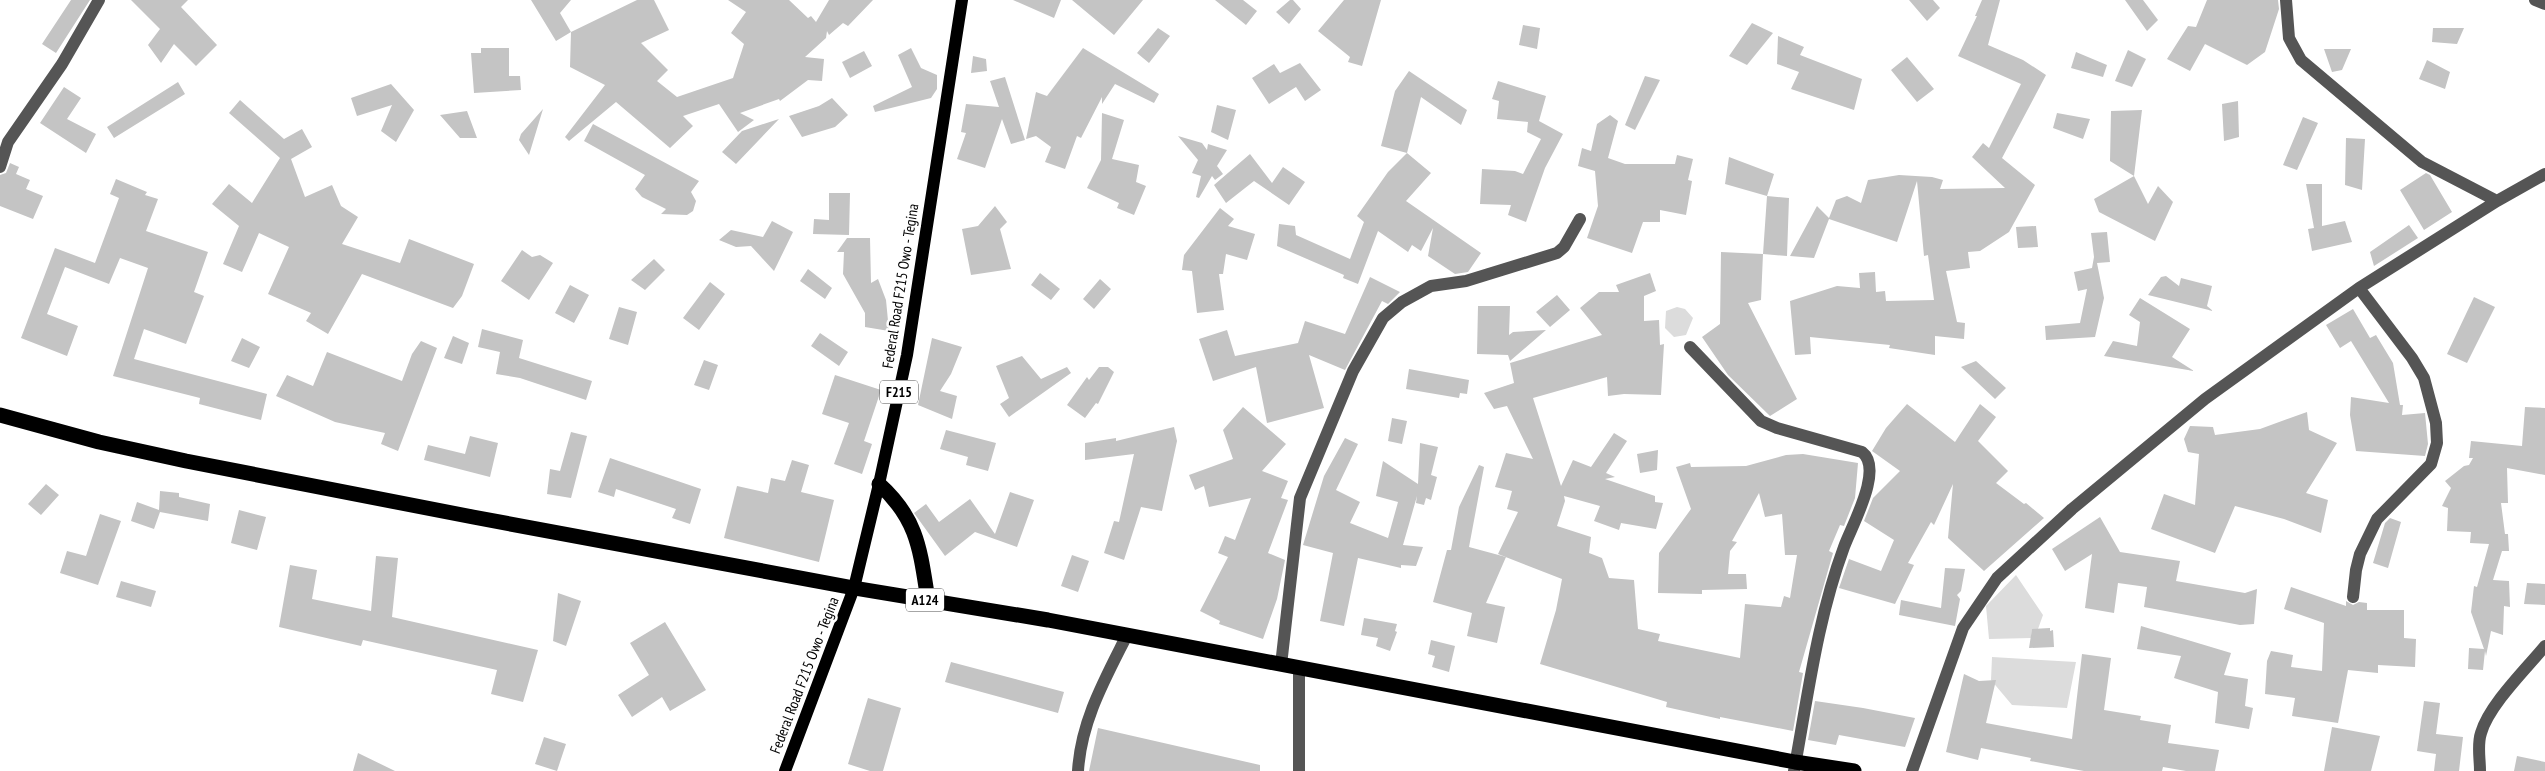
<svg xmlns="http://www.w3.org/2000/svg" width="2545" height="771" font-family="'PT Sans Narrow',sans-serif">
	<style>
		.green { fill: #dcdcdc }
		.building { fill: #c4c4c4 }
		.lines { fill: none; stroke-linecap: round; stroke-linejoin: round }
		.minor { stroke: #555; stroke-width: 12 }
		.major { stroke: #000; stroke-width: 12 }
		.highway { stroke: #000; stroke-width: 15 }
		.labels { text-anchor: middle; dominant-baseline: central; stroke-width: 5; stroke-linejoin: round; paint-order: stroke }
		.shield { fill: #fff; stroke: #4c4c4c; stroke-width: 1 }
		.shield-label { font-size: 14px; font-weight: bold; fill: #000 }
		.street-label { font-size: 15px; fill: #000; stroke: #fff }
	</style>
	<rect width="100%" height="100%" fill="#fff"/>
	<path class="green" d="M1677,307L1685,309L1693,318L1686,335L1674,337L1665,328L1666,311Z
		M2016,575L2043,615L2038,629H2032L2031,638L1989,639L1986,606Z
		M1992,657L2076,662L2067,708L2012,705L1991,680Z"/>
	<path class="building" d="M71,0H90L56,53L42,44Z
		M131,0H188L181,7L217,45L196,66L174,44L161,63L148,45L160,29Z
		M531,0H571L560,13L571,32L556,41Z
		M637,0H654L669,30L641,43L668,70L657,81L677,97L733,78L744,44L731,33L746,12L728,0H789L808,18L811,16L816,22L829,0H873L848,26L843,23L829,35L827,31L826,38L805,57L824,59L822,81L808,80L780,101L779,99L740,113L754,120L738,132L719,104L683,116L693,126L670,148L616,102L569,141L565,137L605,85L570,67L571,32Z
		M1013,0H1061L1054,18Z
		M1072,0H1143L1114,35Z
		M1215,0H1243L1257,11L1246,25Z
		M1290,0H1293L1301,9L1289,24L1276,12Z
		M1344,0H1381L1362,66L1348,62L1350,57L1318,31Z
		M1909,0H1933L1940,8L1927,21Z
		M1982,0H2000L1988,45L2023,60L2046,75L2002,158L2035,185L2009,232L1980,251L1968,252L1970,268L1946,271L1957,322L1965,323L1964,339L1935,336V355L1889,348L1890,345L1810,337L1811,354L1795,355L1790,301L1837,286L1860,288L1859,273L1875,272L1876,292L1885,291L1886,301L1934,300L1928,255L1924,256L1917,181L1897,242L1829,219L1814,258L1790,256L1817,206L1829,218L1836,200L1847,196L1861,203L1868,180L1899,175L1932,177L1943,180L1940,189L2005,188L1972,157L1983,143L1989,148L2021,84L1958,56L1977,16H1975Z
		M2125,0H2143L2158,20L2147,31Z
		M2207,0H2278L2279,9L2265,52L2247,65L2205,44L2190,71L2167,59L2188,26L2196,27Z
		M1752,23L1773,33L1747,65L1729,56Z
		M1523,25L1540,28L1537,49L1519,45Z
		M1158,28L1170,36L1149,63L1137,53Z
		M2433,28H2464L2457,44L2432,42Z
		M1778,36L1804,47L1800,55L1862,79L1854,110L1791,89L1799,72L1777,64Z
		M481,48H509V76H520L521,90L474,93L471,53H481Z
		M911,48L921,68L937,75V89L931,98L875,112L873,106L912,87L898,55Z
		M1083,48L1159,94L1154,103L1115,84L1102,104V97L1081,138L1077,136L1065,169L1045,162L1051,147L1036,136L1026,139L1036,92L1047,96Z
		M2324,49H2351L2342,70L2332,72Z
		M2128,50L2146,59L2132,87L2115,81Z
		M864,51L872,66L850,78L842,62Z
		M2076,52L2107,65L2103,77L2071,68Z
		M973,56L986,59L987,71L971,73Z
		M1907,57L1934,89L1917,102L1891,70Z
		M2427,60L2450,72L2445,89L2419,79Z
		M1300,63L1321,90L1305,101L1296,87L1269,104L1252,78L1274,64L1280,73Z
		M1409,71L1467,110L1461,125L1421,97L1407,153L1381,146L1395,91Z
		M1645,76L1660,80L1635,130L1625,125Z
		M1005,77L1025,140L1011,144L1002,119L985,168L957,159L966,133L961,132L966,104L999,107L990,81Z
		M1498,81L1546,96L1539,121L1563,134L1545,168L1526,222L1508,215L1511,205L1480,204L1482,169L1515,171L1523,174L1541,139L1527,132L1528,122L1497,119L1499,101L1492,99Z
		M178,82L185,94L114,138L107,127Z
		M391,84L414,110L396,142L381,131L392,105L357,116L351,98Z
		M64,87L81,98L67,119L96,134L86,153L40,123Z
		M832,98L848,115L835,127L802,137L789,116L819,106Z
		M240,100L284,139L302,129L312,147L291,159L305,197L332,185L341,206L358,217L342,244L400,263L409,239L474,264L462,296L453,308L362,274L328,334L306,321L311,313L268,294L289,247L259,233L242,272L223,264L239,226L212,204L229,184L252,203L280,158L229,113Z
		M2238,101L2239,137L2224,141L2222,104Z
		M1217,105L1236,110L1228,140L1211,132Z
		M543,109L529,155L519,140L521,134Z
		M2142,110L2134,176L2110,161L2111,111Z
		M467,111L477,138H460L440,115Z
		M1102,113L1124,120L1112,159L1139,165L1136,182L1146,186L1134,215L1117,208L1119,203L1087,188L1101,160Z
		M2057,113L2090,119L2083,139L2053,128Z
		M1610,115L1618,121L1608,158L1625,164H1675L1677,155L1693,159L1688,180L1692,181L1686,215L1660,210V222H1643L1632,253L1587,238L1598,206L1595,171L1578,166L1582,148L1591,151L1597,124Z
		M2303,117L2318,123L2297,170L2283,165Z
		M779,119L736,164L722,152L742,131Z
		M593,124L699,181L691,192L696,201L693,211L687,215L661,214L666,209L642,197L635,189L645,175L584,141Z
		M1178,136L1202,143L1207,150L1208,144L1227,150L1217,166L1223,174L1215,180L1212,176L1199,198L1196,197L1201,176L1192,173L1198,160Z
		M2346,138L2365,139L2362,190L2345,185Z
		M1407,153L1431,173L1406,201L1481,253L1468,272L1455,274L1428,256L1433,228L1421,251L1412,245L1408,252L1378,231L1358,284L1343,278L1344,275L1277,246L1279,224L1295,226L1296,235L1350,259L1364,222L1357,216L1388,172Z
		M1250,154L1272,183L1283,167L1305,182L1289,205L1254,181L1226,203L1214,185Z
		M1729,157L1774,174L1767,196L1725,184Z
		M10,163L19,167L16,174L30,180L26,189L43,196L33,219L0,206V175L6,173Z
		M2426,173L2430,175L2452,212L2424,230L2400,190Z
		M2134,176L2148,204L2158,186L2173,202L2155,241L2099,212L2094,199Z
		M116,179L147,192L145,195L158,199L146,231L208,252L194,292L204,296L186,344L144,329L134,359L267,394L261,420L199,404L200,398L113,376L148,268L120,258L109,284L65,267L47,314L78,326L67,356L21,338L55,248L95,263L119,198L110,194Z
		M2306,184H2322V226L2345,221L2352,242L2312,251L2308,229L2314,228Z
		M829,193H850L849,235L813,234L814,219L829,220Z
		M1767,196L1789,198L1787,256L1763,254Z
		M995,206L1007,222L1000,229L1011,269L971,275L962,229L978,226Z
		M1220,208L1234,219L1228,226L1255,234L1247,260L1226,254L1223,274H1219L1224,310L1197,313L1192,271L1182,270L1184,255Z
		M772,221L793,232L774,271L751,246L736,247L719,240L731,230L763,237Z
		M2409,225L2418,238L2374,266L2370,252Z
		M2036,226L2038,247L2018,248L2016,227Z
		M2107,232L2110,262L2097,263L2104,298L2095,337L2046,340L2045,326L2080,323L2087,289L2078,291L2074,272L2092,268L2094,257L2091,233Z
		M847,238H870L871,283L878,279L886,300L889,331L865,327V313L843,274L844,252H837Z
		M522,250L532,257L540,255L553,263L529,300L501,281Z
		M1721,252L1763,254L1761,300L1748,303L1797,399L1770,416L1728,375L1702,337L1720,324Z
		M654,259L665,270L645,290L631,280Z
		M808,269L832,288L825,299L800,281Z
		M1040,273L1060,289L1051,300L1031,285Z
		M1650,273L1656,291L1644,296V321L1659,320L1660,345L1664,344L1661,395L1624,394L1608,396L1607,377L1533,398L1561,486L1573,460L1591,467L1614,433L1627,441L1606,473L1615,477L1605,479L1655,496V502L1663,503L1656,529L1621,523L1619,530L1594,521L1600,506L1564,496L1565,501L1557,526L1591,537L1589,553L1602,558L1609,578L1634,580L1638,629L1660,634L1658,641L1740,658L1745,604L1781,607L1784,596L1790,598L1797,555H1785L1782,514L1765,517L1759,493L1732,541L1737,542L1730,551L1728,574H1746L1747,589L1702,590V594L1658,593L1659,553L1691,509L1676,467L1690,463L1691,467L1746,466L1786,455L1803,454L1858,463L1855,498L1844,526L1840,525L1829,551L1833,553L1799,672L1803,673L1793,731L1720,717V719L1666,707L1667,702L1540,664L1556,610L1562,579L1498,554L1518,512L1507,509L1512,491L1495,487L1506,453L1533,459L1507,406L1494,409L1484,393L1514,383L1510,363L1602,335L1580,308L1599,292H1619L1616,285Z
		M2166,276L2179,286L2181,278L2212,286L2207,306L2213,311L2148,295L2161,277Z
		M1370,277L1400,292L1388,304L1382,301L1345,370L1309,355L1324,408L1267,423L1256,367L1213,381L1199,339L1227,330L1235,356L1298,343L1305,321L1345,334Z
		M1100,279L1111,289L1094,309L1083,299Z
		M710,282L725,294L699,330L683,318Z
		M570,285L589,295L574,323L555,313Z
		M1557,295L1570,310L1550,327L1536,312Z
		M2474,297L2495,307L2467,363L2447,354Z
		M2140,298L2190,329L2172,357L2194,371L2104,356L2113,341L2137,346L2140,322L2129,315Z
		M1478,306H1510L1509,335L1513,332L1546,330L1510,361L1508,355L1477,354Z
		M619,307L637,312L628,345L609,339Z
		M2353,309L2370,338L2376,335L2393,363L2400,405H2403L2402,415L2425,413L2428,444L2425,456L2356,451L2350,415L2351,397L2389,403L2351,341L2340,348L2326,325Z
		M482,329L523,340L519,358L592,381L586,400L520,378L496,374L500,352L478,347Z
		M820,333L848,352L839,366L811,346Z
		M453,336L469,343L462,364L444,358Z
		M242,338L260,347L249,368L231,361Z
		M932,338L962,347L951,374L940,391L957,396L952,419L918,405Z
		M421,341L437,348L398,451L381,444L385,433L335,422L276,396L287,375L313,386L327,352L402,381L412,354Z
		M1022,356L1041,379L1067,367L1071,373L1009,417L1000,404L1009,398L996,366Z
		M704,360L718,365L709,390L694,385Z
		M1976,361L2006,388L1995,399L1961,367Z
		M1099,367H1108L1114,372L1098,404L1096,403L1085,418L1067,405L1087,377L1089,380Z
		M1409,369L1469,380L1467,394L1460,393L1459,398L1406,389Z
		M835,375L881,390L864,441L872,444L862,474L834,464L849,423L822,414Z
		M1907,404L1955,442L1980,404L1996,417L1978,441L2008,471L1996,483L2024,504L2026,503L2044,518L1984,571L1948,538L1953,484L1934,525L1931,522L1908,563L1914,565L1895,604L1839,588L1849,559L1881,571L1894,540L1864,521L1873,498L1900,471L1872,451L1886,428Z
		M1243,407L1286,444L1262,471L1288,481L1281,498L1288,500L1268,553L1285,560L1277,599L1263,639L1219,624L1220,621L1200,611L1228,557L1218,553L1225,536L1235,540L1251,498L1209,507L1204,486L1195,490L1189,475L1233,459L1223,430Z
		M2525,407L2545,408V475L2507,468L2508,503H2501L2505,534H2508L2509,551H2502L2493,580L2509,581L2510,607L2504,606L2503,635L2491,631L2486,656L2485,651L2483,670L2468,669L2469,648L2484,649L2471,612L2474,586L2477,587L2489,544L2470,543L2471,532L2447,531L2448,508L2442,506L2451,488L2445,481L2464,466L2469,465L2473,458H2469L2471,441L2522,446Z
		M2307,412L2309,430L2337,443L2306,493L2328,500L2321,533L2284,519L2235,506L2215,553L2151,529L2164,494L2195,505L2199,454L2188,452L2184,439L2190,426L2213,427L2215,435L2260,429Z
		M1392,418L1407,421L1402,444L1388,441Z
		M1174,427L1177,441L1162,511L1141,507L1124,560L1104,553L1114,521L1119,522L1134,454L1085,460V443L1116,438V441Z
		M946,430L996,443L988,471L966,465L968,457L940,449Z
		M571,432L587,436L571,498L547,494L550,469L560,471Z
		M470,436L498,443L490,477L424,460L428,445L465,454Z
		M1345,438L1358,444L1336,490L1360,502L1350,523L1388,538L1398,502L1376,496L1383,461L1418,484L1420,443L1438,447L1431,475L1437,477L1431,500L1426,498L1424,505L1416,503L1417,496L1403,545L1423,547L1416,566L1401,565V568L1358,558L1344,626L1320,621L1333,553L1303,545L1324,476Z
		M1658,450L1657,470L1640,473L1637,454Z
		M610,458L701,489L690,524L672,518L676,509L616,489L614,497L598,492Z
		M792,460L809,465L801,492L834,500L819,562L724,538L737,486L768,493L771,478L785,481Z
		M1479,465L1484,467L1469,547L1506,557L1486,603L1505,607L1497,643L1467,636L1472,613L1433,602L1447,550H1451L1459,507Z
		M46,484L59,495L41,515L28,504Z
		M160,491L179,493V497L210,504L208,521L160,512L154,529L131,521L137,502L159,510Z
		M1010,492L1034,500L1017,547L975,532L945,556L914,513L926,504L939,522L970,499L995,534Z
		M239,510L266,517L257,550L231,543Z
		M100,514L121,521L98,585L60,573L67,551L86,556Z
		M2100,517L2120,552L2180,561L2176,581L2245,593L2257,589L2254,624L2240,625L2144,607L2147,587L2118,583L2114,613L2085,608L2092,554L2065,571L2052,549Z
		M2390,518L2401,522L2388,568L2373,563L2385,523Z
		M1072,555L1089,561L1078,592L1061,586Z
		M376,556L398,558L392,617L538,650L523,702L491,694L497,670L363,640L361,646L279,627L290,565L317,570L312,599L371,611Z
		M1945,568L1965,569L1961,591L1957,595L1960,599L1955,626L1899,615L1901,600L1941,608Z
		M121,581L156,591L151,607L116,597Z
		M2527,583L2545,584V605L2524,604Z
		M2291,587L2346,606V601L2353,605L2359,602L2367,603V610H2404V638L2416,639L2415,667L2378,665V673L2348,670L2338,723L2292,716L2295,698L2265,694L2267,661L2271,651L2293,655L2291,667L2322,671L2324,623L2284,609Z
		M558,593L581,601L566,646L553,641Z
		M1364,618L1397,624L1395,631L1397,632L1390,651L1376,646L1378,638L1361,635Z
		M665,622L706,690L670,711L662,697L632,717L618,695L649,675L630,643Z
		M2141,626L2231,653L2224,675L2248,679L2245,706L2253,708L2249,729L2215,723L2218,692L2174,678L2181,656L2137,649Z
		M2050,628V631L2053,630L2054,647L2029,648L2032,629Z
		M1431,640L1455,646L1449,672L1432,667L1435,656L1428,654Z
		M2082,654L2111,658L2104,710L2141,716L2140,720L2171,725L2168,743L2219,750L2215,771H2186L2163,767L2162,771H2084L2030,761L2031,758L1981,748L1978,760L1946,752L1964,674L1979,681L1996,680L1986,723L2072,739Z
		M951,662L1064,692L1058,713L945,682Z
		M868,698L901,708L883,771H870L848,764Z
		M1815,701L1863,708L1915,718L1905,747L1839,735L1836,745L1808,740Z
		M2424,701L2440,703L2436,734L2463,737L2459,771H2434L2436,754L2417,751Z
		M2332,727L2380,736L2371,771H2324Z
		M1098,728L1260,765V771H1089Z
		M544,737L566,744L557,771L535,764Z
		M358,753L395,771H353Z
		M2517,756L2545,762V771H2514Z"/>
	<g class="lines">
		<path class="minor" d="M2286,0L2289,38L2301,60L2422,162L2497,201
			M2535,0L2545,4
			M0,167L8,142L62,64L99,0
			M1690,347L1761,421L1777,428L1862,452C1884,469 1852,525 1844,547C1817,620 1808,696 1794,771
			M2353,597L2356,570L2360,554L2377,519L2431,464L2437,443L2436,423L2424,378L2412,358L2359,288
			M1281,665L1300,498L1353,371L1383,318L1402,302L1431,286L1466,281L1557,253L1564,247L1580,219
			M1299,667V771
			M1078,771C1081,721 1105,679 1127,635
			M1912,771L1963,628L1997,578L2072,509L2205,399L2359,288L2497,201L2545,174
			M2480,771C2480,758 2477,745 2481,733C2489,705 2526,669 2545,646"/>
		<path class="major" d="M785,771L854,588L879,484L907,355L962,0"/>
		<path class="highway" d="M0,415L99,442L186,461L473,517L854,588L1048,620L1795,762L1854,771
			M879,484C918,519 920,550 928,600"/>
	</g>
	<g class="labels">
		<g class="shield">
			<rect x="880" y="380.5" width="38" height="23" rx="4"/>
			<rect x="906" y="588.5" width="38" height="23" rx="4"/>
		</g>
		<g class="shield-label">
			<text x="899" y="392">F215</text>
			<text x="925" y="600">A124</text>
		</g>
		<g class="street-label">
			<text transform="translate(900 286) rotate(-81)">Federal Road F215 Owo - Tegina</text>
			<text transform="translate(804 675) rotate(-69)">Federal Road F215 Owo - Tegina</text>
		</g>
	</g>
</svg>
